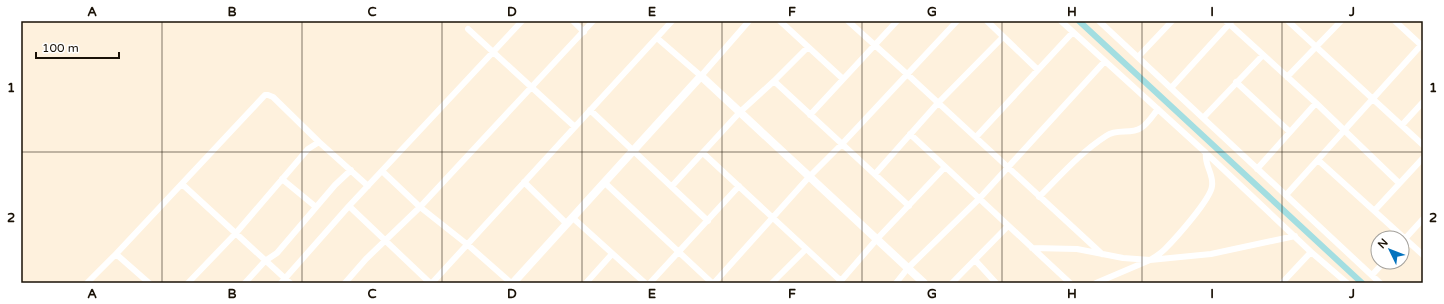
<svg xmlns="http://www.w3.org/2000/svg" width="1444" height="304" font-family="'Varela Round',sans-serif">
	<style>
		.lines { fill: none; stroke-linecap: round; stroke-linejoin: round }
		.canal { stroke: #a3dee1; stroke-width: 6 }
		.minor { stroke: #fff; stroke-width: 6 }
		.tertiary { stroke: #fff; stroke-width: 8 }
		.grid { fill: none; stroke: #191106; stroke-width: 1; stroke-opacity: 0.55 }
		.neatline { fill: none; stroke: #191106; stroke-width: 1.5 }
		.grid-label { font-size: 13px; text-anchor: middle; font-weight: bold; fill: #191106 }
	</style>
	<rect width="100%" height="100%" fill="#fef1dd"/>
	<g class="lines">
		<path class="canal" d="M1079,21L1362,283"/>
		<path class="minor" d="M573,21L584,32
			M780,21L843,79
			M848,21L907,74L1102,254
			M987,21L1038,70
			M1061,21L1206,153L1311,252L1347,283
			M1099,21L1380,283
			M1226,21L1316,103L1399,183
			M1288,21L1423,145
			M1395,21L1421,45
			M468,29L575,127
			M657,38L701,76L749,21
			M1138,57L1172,21
			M1287,77L1341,21
			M774,81L909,206
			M1236,82L1290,132
			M1171,88L1231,22
			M590,110L708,221
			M810,115L897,21
			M1203,118L1263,55
			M1402,125L1423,102
			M910,134L1070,283
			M976,137L1073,32
			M703,153L841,281
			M1318,160L1423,255
			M1257,169L1316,103
			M382,171L420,207L468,245L511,283
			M875,174L938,103L1003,37
			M282,179L316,207
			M524,182L567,224
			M605,183L712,283
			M182,184L290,283
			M672,186L740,112L774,81L808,47
			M1286,195L1423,43
			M1039,197C1060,176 1081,152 1106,136C1118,128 1130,135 1141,128C1148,124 1153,115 1158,109
			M349,206L430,283
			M1375,210L1423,158
			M573,218L645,283
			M1402,242L1423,219
			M1032,248L1077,249L1123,258L1150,260L1211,254L1295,236
			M116,254L149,283
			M975,260L996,283
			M1372,275L1384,262
			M87,283L116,254L265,95H268L273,97L319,142L368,186
			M188,283L236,233L308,149L319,142
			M245,283L265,261L277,253L335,185L351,170
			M281,283L349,206L522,21
			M345,283L366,259L420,207L593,21
			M432,283L672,21
			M586,283L612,254
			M650,283L739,186
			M714,283L809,177L842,144L957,21
			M772,283L806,249
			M839,283L877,239L945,167
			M896,283L908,268L979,199L1105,61
			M952,283L1008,226
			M1096,283L1150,260C1155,257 1160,254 1165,249C1175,239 1211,199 1212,186C1214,174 1204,165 1206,153
			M1282,283L1311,252"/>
		<path class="tertiary" d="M513,283L701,76L924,283"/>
	</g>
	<path class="grid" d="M162,21V283M302,21V283M442,21V283M582,21V283M722,21V283M862,21V283M1002,21V283M1142,21V283M1282,21V283M21,152H1423"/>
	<rect width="1444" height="304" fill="none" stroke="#ffffff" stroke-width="44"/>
	<g transform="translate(1390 250) rotate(313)"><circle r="19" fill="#ffffff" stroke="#a3a09b"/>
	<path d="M0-3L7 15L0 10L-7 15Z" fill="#0473be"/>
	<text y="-6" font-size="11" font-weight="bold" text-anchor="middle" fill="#191106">N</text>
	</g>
	<path d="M36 52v6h83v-6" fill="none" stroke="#191106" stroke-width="2"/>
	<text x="42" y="52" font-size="12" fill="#191106" stroke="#ffffff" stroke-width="3" paint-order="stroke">100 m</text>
	<rect x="22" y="22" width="1400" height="260" class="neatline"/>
	<g class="grid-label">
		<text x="92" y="16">A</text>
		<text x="232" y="16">B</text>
		<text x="372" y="16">C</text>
		<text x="512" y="16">D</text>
		<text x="652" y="16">E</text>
		<text x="792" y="16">F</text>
		<text x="932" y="16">G</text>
		<text x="1072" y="16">H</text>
		<text x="1212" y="16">I</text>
		<text x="1352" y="16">J</text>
		<text x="11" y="92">1</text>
		<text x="1433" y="92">1</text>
		<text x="11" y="222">2</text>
		<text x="1433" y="222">2</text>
		<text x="92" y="298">A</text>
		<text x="232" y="298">B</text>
		<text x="372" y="298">C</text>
		<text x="512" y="298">D</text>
		<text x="652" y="298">E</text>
		<text x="792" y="298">F</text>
		<text x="932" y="298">G</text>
		<text x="1072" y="298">H</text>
		<text x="1212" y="298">I</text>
		<text x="1352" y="298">J</text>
	</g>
</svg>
